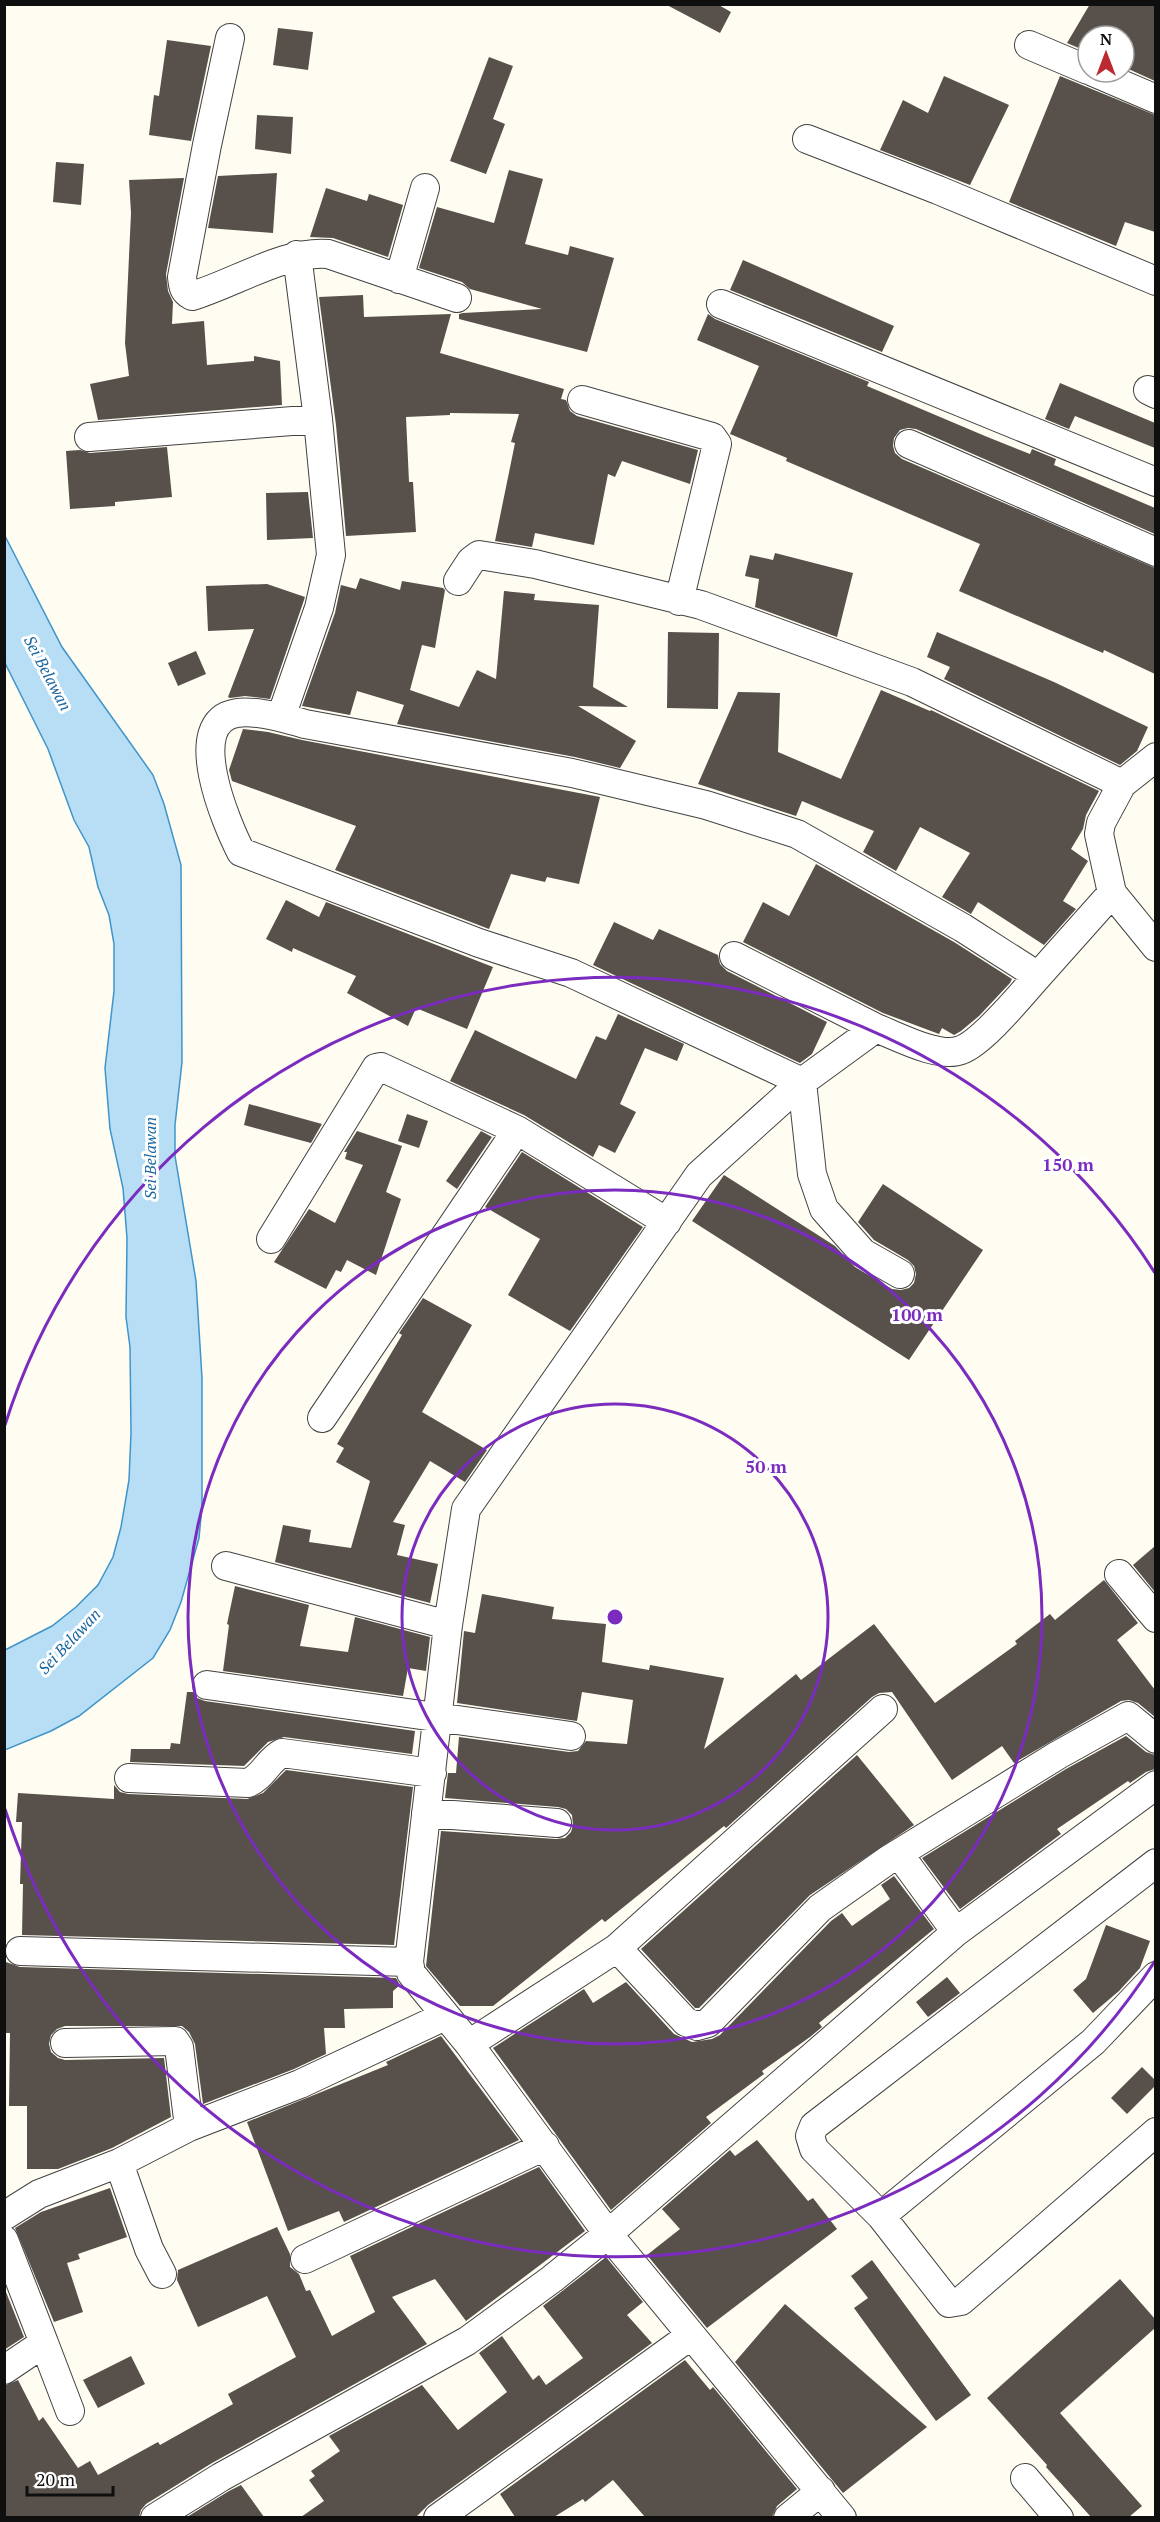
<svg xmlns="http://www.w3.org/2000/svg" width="1160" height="2522" font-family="'PT Serif',serif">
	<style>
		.water { fill: #b7def5; stroke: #3f95ca; stroke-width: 1.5 }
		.building { fill: #57504b }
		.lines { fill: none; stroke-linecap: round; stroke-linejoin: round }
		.minor-casing { stroke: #424242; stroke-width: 30 }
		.minor { stroke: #fff; stroke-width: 28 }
		.ring { fill: none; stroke: #7b2cbf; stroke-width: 3 }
		.labels { text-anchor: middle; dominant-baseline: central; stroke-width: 6; stroke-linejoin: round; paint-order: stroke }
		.water-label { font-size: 16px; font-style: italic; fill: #1a669f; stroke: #fff }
		.centre { fill: #7b2cbf; stroke: #fff; stroke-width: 3 }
		.ring-label { font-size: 18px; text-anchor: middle; font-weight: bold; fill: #7b2cbf; stroke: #fff; stroke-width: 6; stroke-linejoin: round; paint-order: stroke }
	</style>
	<rect width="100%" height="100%" fill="#fffcf1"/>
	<path class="water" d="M5,536L62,647L153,775L164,804L181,865L182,1062L175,1125V1156L196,1281L202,1378V1506L199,1538L181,1602L170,1630L153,1658L79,1716L51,1731L5,1750V1650L52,1626L76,1607L98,1585L113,1557L121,1527L129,1480L131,1433L130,1347L126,1317L127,1238L123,1188L110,1129L105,1068L114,991V944L109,915L98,887L89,847L74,820L48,749L5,663Z"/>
	<path class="building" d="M665,4H717L731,12L720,33Z
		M1090,4H1155V81L1124,67V36H1088V52L1067,43Z
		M278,28L313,32L308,70L273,65Z
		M167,40L211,46L191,141L149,135L154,95L159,96Z
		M489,57L513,66L493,119L505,124L486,174L450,161Z
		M944,76L1009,105L970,185L880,150L903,100L928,113Z
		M1060,76L1155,115V232L1125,222L1116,246L1009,202Z
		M257,115L293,117L291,154L255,149Z
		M56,162L84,164L81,205L53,202Z
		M509,170L543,179L525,244L568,255L570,246L614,258L587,352L459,319V314L463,313L542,309L470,289L462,282L419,268L437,207L494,223Z
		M277,173L273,233L208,228L218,176Z
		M184,178L166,274L168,291L173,302L172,324L204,321L207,365L254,361V356L280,361L282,405L98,420L90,384L129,376L125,343L131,213L129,180Z
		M326,188L367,201L369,194L403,205L388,257L333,238L310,237Z
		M743,260L894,326L882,352L730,290Z
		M363,295L364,317L451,314L440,353L564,389L561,399L566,400L570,411L577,416L698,450L690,484L622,461L615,477L608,474L594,545L535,533L532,547L495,541L515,443L511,442L519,414L450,413V415L406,417L409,482H413L416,532L346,536L336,425L319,297Z
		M708,314L715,319L869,382L867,386L985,436L1030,454L1032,449L1056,459L1054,465L1155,508V534L916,429L908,428L900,430L894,438L893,446L895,453L902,459L1155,568V674L1104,650L1103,653L959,591L980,544L786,461L787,458L730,434L759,366L697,340Z
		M1060,383L1155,423V448L1075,416L1069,429L1045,419Z
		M167,447L172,497L115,502V506L70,509L66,451L80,450L90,453Z
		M308,492L313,538L267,540L266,493Z
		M775,553L853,573L837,637L755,607L759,579L745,576L750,555L773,560Z
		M360,578L400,590L402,581L443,588L445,590L435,648L422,645L410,690L459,707L477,670L496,679L504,591L535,594L534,600L599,605L593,687L628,707L578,706L636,741L620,768L575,757L397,724L404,705L357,691L350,715L302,706L335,613L341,585L356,589Z
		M267,584L305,597L303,603L270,699L245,696L230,698L228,697L254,629L208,631L206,586Z
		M668,632L719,633L718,709L667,708Z
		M937,632L1054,682L1148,727L1137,751L1120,765L944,679L950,667L927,657Z
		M196,651L206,674L178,686L168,663Z
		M881,690L930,711L931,710L1099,791L1086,815L1083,829L1071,849L1088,861L1063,901L1076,909L1044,945L978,902L971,914L942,897L970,853L920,827L896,871L863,852L874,831L802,801L796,816L698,784L738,692L780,693L778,752L841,779Z
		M243,729L268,732L302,740L600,797L579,884L547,877L545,882L511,874L489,929L335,870L356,826L232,781L229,770Z
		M816,864L954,942L1012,979L1010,983L979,1016L961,1031L954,1035L942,1028L939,1034L883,1013L743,942L763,902L789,916Z
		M286,900L319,917L326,902L493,967L467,1029L416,1008L408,1026L347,993L356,976L293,948L292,952L266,939Z
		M614,922L653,940L659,929L718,955L720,964L727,971L827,1022L812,1054L800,1063L593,965Z
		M618,1014L684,1044L677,1061L645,1048L620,1104L636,1112L615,1153L599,1145L593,1157L524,1115L450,1081L475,1030L576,1079L596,1036L606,1040Z
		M249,1104L322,1124L311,1143L244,1125Z
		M407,1114L428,1121L419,1148L398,1141Z
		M357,1131L402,1146L386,1192L401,1199L376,1275L347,1260L341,1272L336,1270L326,1289L274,1262L309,1209L335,1223L363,1165L345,1159L347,1152H344Z
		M481,1131L492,1137L457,1189L446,1181Z
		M522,1152L643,1227L570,1331L508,1295L540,1239L485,1207Z
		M724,1175L835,1246L855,1267L892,1289L901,1290L909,1288L914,1283L916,1274L914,1266L908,1260L874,1240L858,1222L883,1184L983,1250L909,1360L692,1221Z
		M423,1298L472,1325L422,1412L487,1450L465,1482L430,1461L393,1522L405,1525L397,1555L438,1564L430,1603L275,1562L283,1525L311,1530L309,1542L351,1548L370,1481L336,1462L344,1448L337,1444L402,1335L399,1333Z
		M1155,1546V1592L1133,1565Z
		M1104,1580L1138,1623L1117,1640L1155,1690V1717L1138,1703L1129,1700L1121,1701L1014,1763L1002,1746L952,1780L892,1692L879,1693L872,1697L726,1828L724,1826L605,1922L602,1919L493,2006H460L426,1966L441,1831L556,1839L565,1838L571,1832L573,1825L572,1815L566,1809L558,1807L445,1798L448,1773H456L459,1737L569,1752L578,1751L586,1741L627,1744L633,1700L582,1692L577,1721L457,1703L464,1631L475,1633L482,1594L554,1607L552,1619L606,1624L602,1662L649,1670L650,1665L724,1678L704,1749L796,1674L801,1680L874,1624L935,1703L1017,1644L1015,1641L1050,1614L1055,1620Z
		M235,1586L309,1605L300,1646L348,1652L355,1617L430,1637L426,1671L408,1668L403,1696L223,1671L229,1625L227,1624Z
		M187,1692H193L197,1698L205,1701L415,1731L412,1754L284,1737L268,1742L244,1766L130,1762L131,1749H170L171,1743L180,1744Z
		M1126,1736L1146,1752L1155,1755V1769L1146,1772L1130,1783L1128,1781L1057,1829L1061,1834L960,1909L922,1858L1066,1769Z
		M857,1755L914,1825L810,1895L699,2008H695L641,1949Z
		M286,1770L413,1787L394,1945L22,1935L23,1884H20L22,1822H16L18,1793L114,1799V1785L120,1792L128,1794L247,1799L263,1793Z
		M894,1876L934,1929L819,2023L822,2027L810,2037L762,2071L764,2074L706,2117L711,2123L611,2210L493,2048L584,1989L593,2003L626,1982L674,2034L692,2042L712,2039L720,2035L831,1921L842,1913L852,1926L890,1899L881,1885Z
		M1106,1925L1150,1941L1140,1968L1119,1991L1093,2013L1073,1990L1086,1979Z
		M6,1962L20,1967L396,1978L400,1985L393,1991V2008L344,2009L345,2028H324L326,2054L294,2069L203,2104L195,2044L189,2032L182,2026H65L57,2029L51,2035L49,2044L51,2052L58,2058L65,2060L164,2058L171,2117L112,2148L58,2169H27V2106H9L10,2033H4Z
		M947,1977L960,1993L928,2017L916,2002Z
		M441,2036L519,2140L344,2222L339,2211L288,2231L247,2122L388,2065L386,2062Z
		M1142,2067L1155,2080V2086L1127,2114L1111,2098Z
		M757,2140L808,2201L813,2198L837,2229L707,2328L647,2255L680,2229L662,2209L730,2150L735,2156Z
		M539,2167L585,2231L466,2321L435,2279L392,2297L427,2344L212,2463L146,2504L141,2510L139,2517H4V2386L18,2380L39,2421L43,2417L78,2468L90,2461L98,2475L158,2442L160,2445L233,2404L228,2394L296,2357L267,2296L198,2327L177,2280L178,2270L277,2227L290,2254V2267L299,2274L306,2291L310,2290L332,2336L375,2312L350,2256Z
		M110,2188L127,2237L78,2254L80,2259L67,2263L83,2312L54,2322L15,2228L41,2212Z
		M606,2257L643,2302L627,2315L652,2343L428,2505L416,2517H301L324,2501L309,2480L315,2476L311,2471L340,2451L329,2436L422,2385L458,2430L507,2392L479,2353L502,2336L533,2380L539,2375L546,2385L583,2358L543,2306Z
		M872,2260L971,2395L936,2421L854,2308L868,2298L851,2276Z
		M1120,2279L1155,2319V2328L1060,2413L1142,2506L1129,2517H1091L1046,2467L1047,2465L987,2398Z
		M4,2287L24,2337L4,2350Z
		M785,2304L927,2427L843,2493L735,2362Z
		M131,2356L145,2384L98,2408L83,2380Z
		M685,2360L710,2390L713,2387L797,2489L777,2506L772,2517H645L613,2480L585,2502L583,2499L554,2517H515L500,2494Z
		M241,2485L264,2517H187L229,2491Z"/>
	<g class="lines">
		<g class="minor-casing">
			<path id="minor" d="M230,38L207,145L182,277C183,286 183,291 192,296C233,284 286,250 328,254L457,298
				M1029,45L1088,70
				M1093,72L1156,99
				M807,139L938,190L1156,281
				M399,279L425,188
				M721,304L1156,482
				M1148,390L1156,394
				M582,400L712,437L717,444L679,601
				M89,437L318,419
				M909,444L1156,552
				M458,581L471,561L479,555L535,564L701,605L912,682L1122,784
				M281,717L319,608L331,555L318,419L297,255
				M1156,757L1122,784L1101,823L1099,834L1112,893L1156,947
				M734,956L876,1028
				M802,1082L571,973L479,943L241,852C227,825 182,721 237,713C254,710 288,719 305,724L572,773L706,805L797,834L963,928L1038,976L1112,893
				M802,1082L812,1174L824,1209L863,1253L900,1274
				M271,1239L376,1068L381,1067L517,1130
				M322,1418L517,1130L667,1222
				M226,1566L448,1625
				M1119,1574L1156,1618
				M207,1685L571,1736
				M129,1778L248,1783C263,1777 268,1760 282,1753L432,1773
				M426,1813L557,1823
				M899,1854L956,1932
				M1156,1863L814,2126L810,2136L814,2149L881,2216L949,2303L961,2301L1156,2132
				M617,1948L686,2022L697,2026L708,2023L820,1908L888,1860L1058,1755L1128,1716L1156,1739
				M20,1951L409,1962
				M65,2043L175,2041L179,2047L189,2127
				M469,2044L617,1948L883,1709
				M119,2163L149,2249L162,2274
				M4,2216L39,2194L119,2163L189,2127L300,2084L445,2016
				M881,2216L1093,2042L1156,1976
				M4,2240L44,2343L4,2370
				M305,2259L545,2146
				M44,2343L70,2411
				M1025,2478L1059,2518
				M155,2518L221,2477L467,2341L552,2279L608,2234L956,1932L1156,1785
				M438,2518L690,2336
				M788,2518L821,2491
				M842,2518L608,2234L469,2044L411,1973L409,1962L448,1625L466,1509L699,1175L802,1082L876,1028C897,1036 939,1059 961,1050C983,1042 1021,995 1038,976"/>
		</g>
		<use href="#minor" class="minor"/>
	</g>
	<g class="ring">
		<circle cx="615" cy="1617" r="213"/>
		<circle cx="615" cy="1617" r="427"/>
		<path d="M1155 1961A640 640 0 0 1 5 1809M5 1425A640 640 0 0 1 1155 1273"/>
	</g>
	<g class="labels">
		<g class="water-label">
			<text transform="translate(48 673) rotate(62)">Sei Belawan</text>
			<text transform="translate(150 1158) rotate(-90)">Sei Belawan</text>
			<text transform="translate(69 1641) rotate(-47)">Sei Belawan</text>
		</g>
	</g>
	<circle cx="615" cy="1617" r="9" class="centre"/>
	<g class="ring-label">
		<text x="1068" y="1171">150 m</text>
		<text x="917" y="1321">100 m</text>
		<text x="766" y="1473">50 m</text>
	</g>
	<rect width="1160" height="2522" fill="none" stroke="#0f0f0f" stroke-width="12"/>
	<g transform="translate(1106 54)"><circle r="28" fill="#ffffff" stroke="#9f9f9f" stroke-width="1.5"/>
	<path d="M0-4.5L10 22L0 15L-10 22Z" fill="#bc2932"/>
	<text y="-9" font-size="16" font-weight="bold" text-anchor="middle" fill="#0f0f0f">N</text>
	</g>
	<path d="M27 2486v9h86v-9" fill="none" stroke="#0f0f0f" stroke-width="3"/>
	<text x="36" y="2486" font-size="18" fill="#0f0f0f" stroke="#ffffff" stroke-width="4.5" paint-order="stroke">20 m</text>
</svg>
